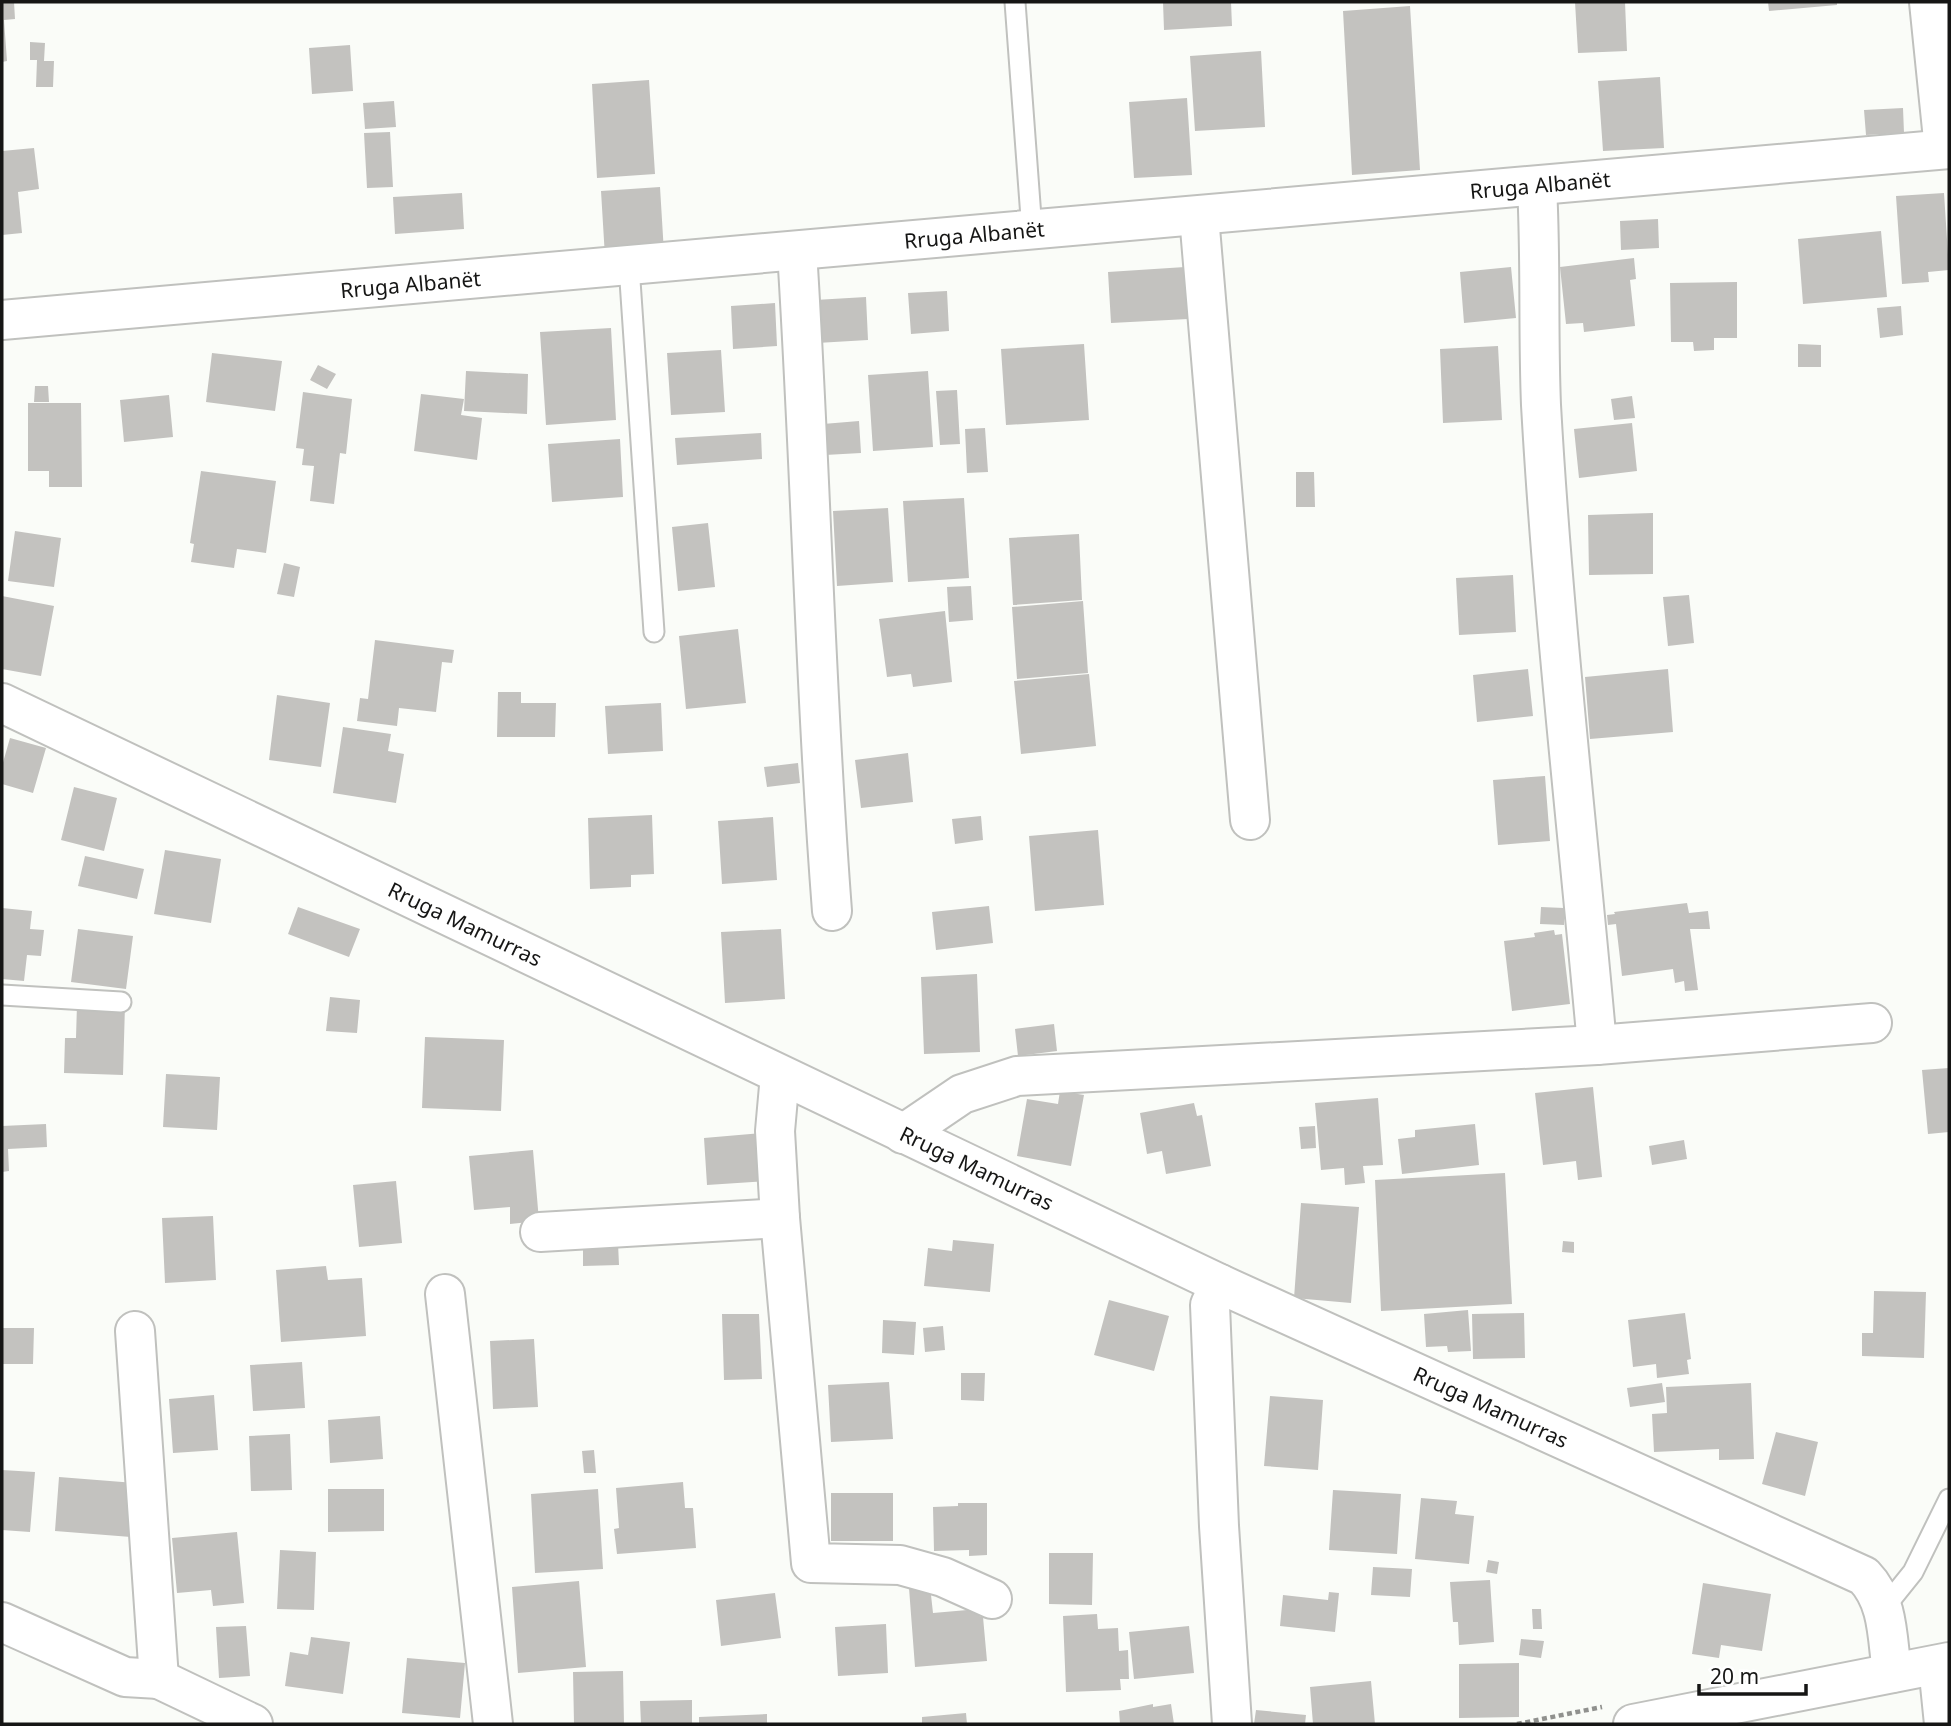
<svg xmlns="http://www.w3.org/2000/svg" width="1951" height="1726" font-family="'Noto Sans',sans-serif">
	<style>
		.building { fill: #c3c2bf }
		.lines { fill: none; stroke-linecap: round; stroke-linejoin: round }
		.service-casing { stroke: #c0c1be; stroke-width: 23 }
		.minor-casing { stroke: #c0c1be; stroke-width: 42 }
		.tertiary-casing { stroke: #c0c1be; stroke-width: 42 }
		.path { stroke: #90918e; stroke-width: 4.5; stroke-dasharray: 5 3.5; stroke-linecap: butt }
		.service { stroke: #fff; stroke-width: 19 }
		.minor { stroke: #fff; stroke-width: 38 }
		.tertiary { stroke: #fff; stroke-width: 38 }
		.labels { text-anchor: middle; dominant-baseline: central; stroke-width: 6; stroke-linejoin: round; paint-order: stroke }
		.street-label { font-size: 21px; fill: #161615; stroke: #fff }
	</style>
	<rect width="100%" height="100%" fill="#fafcf8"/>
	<path class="building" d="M2,2H14L15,19L4,20L7,61L2,62Z
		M1163,2H1231L1232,26L1164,30Z
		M1575,2H1625L1627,51L1578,53Z
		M1768,2H1837V5L1769,11Z
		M1410,6L1420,170L1352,175L1343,11Z
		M30,42L45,43L44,61H54L53,87H36L37,60H30Z
		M350,45L353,91L312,94L309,48Z
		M1261,51L1265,127L1195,131L1190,56Z
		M1660,77L1664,148L1603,151L1598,81Z
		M649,80L655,174L597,178L592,84Z
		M1187,98L1192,175L1134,178L1129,102Z
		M394,101L396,127L365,129L363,103Z
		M1903,108L1904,133L1866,135L1864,110Z
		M390,132L393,187L367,188L364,133Z
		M34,148L39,189L18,192L22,233L2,235V151Z
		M660,187L664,253L605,257L601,191Z
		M462,193L464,229L395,234L393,197Z
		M1944,193L1949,270L1928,272L1929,282L1902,284L1896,196Z
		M1658,219L1659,248L1621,250L1620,221Z
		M1881,231L1887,297L1803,304L1798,239Z
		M1634,258L1636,279L1630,280L1635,326L1584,332L1583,323L1566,324L1560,267Z
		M1185,267L1188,319L1111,323L1108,272Z
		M1511,267L1516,318L1464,323L1460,272Z
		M1737,282V338H1714V350L1694,351L1693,342H1671L1670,283Z
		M947,291L949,331L911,334L908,293Z
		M866,297L868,340L817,343L815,300Z
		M775,303L777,346L733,349L731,306Z
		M1901,306L1903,335L1880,338L1877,308Z
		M611,328L616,420L546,425L540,332Z
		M1084,344L1089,420L1006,425L1001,349Z
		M1798,344L1821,345V367H1798Z
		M1498,346L1502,420L1443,423L1440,349Z
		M721,350L725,412L671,415L667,353Z
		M212,353L282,361L275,411L206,402Z
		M318,365L336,374L327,389L310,380Z
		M466,371L528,374L527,414L464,411Z
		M928,371L933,447L873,451L868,375Z
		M35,386H48L49,402H34Z
		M957,390L960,444L940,445L936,391Z
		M303,392L352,399L346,454L340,453L334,504L310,501L314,466L302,465L304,449L296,448Z
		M421,394L464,399L461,415L482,418L477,460L414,451Z
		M169,395L173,437L124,442L120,400Z
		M1632,396L1635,418L1614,420L1611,399Z
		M28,403H81L82,487H49V471H28Z
		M859,421L861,453L825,455L823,424Z
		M1632,423L1637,471L1579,478L1574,429Z
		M985,428L988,472L967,473L965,429Z
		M761,433L762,459L677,465L675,438Z
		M620,439L623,497L552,502L548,444Z
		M201,471L276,481L266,553L237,549L234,568L191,562L194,544L190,543Z
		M1296,472H1314L1315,507H1296Z
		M964,498L969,578L908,582L903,501Z
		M888,508L893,582L837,586L833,511Z
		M1653,513V574L1589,575L1588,515Z
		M708,523L715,587L678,591L672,527Z
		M15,531L61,538L54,587L8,581Z
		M1079,534L1082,600L1013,605L1009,538Z
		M284,563L300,567L294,597L277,594Z
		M1513,575L1516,632L1459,635L1456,578Z
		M971,586L973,620L949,622L947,587Z
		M1689,595L1694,643L1668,646L1663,597Z
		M2,596L54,606L41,676L2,669Z
		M1083,601L1088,673L1017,679L1012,607Z
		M945,611L952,682L913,687L911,674L887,677L879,619Z
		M738,629L746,703L686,709L679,636Z
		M375,640L454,650L452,663L442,662L436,712L399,708L397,726L357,721L360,698L368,699Z
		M1528,669L1533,716L1477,722L1473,675Z
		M1668,669L1673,732L1590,739L1585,677Z
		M1089,674L1096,746L1021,754L1014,681Z
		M498,692H521V703H556L555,737H497Z
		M277,695L330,703L321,767L269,760Z
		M661,703L663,751L608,754L605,706Z
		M343,727L391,734L388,751L404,754L396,803L333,793Z
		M10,738L46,748L33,793L2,784V766Z
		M908,753L913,802L861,808L855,760Z
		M798,763L800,783L767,787L764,767Z
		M1545,776L1550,841L1498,845L1493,780Z
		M74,787L117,798L104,851L61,840Z
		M652,815L654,874L631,875V887L590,889L588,818Z
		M981,816L983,840L955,844L952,819Z
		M773,817L777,880L722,884L718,821Z
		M1098,830L1104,905L1035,911L1029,836Z
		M165,850L221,859L211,923L154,914Z
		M85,856L144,869L137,899L78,886Z
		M1687,903L1689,913L1708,911L1710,929H1690L1698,990L1685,991L1684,981L1675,983L1673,969L1622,976L1616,924L1608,925L1607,915L1615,914L1614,912Z
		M989,906L993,943L936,950L932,912Z
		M298,907L360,929L349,957L288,934Z
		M1541,907L1564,908V925L1540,924Z
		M2,908L32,911L30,929L44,930L41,956L27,955L24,981L2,979Z
		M78,929L133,936L126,989L71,982Z
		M781,929L785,999L725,1003L721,932Z
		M1554,930L1555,935L1562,934L1570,1004L1512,1011L1504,941L1535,937L1534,933Z
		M977,974L980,1052L924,1054L921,977Z
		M330,997L360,1000L357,1033L326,1031Z
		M77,1004L125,1005L123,1075L64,1073L65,1038H76Z
		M1054,1024L1057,1051L1018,1056L1015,1029Z
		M425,1037L504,1040L501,1111L422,1108Z
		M1949,1068V1132L1928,1134L1922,1070Z
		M166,1074L220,1077L217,1130L163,1127Z
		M1593,1087L1602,1177L1578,1180L1576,1161L1543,1165L1535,1093Z
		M1060,1091L1084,1095L1071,1166L1017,1156L1027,1099L1058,1104Z
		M1378,1098L1383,1165L1363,1166L1365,1183L1345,1185L1344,1168L1321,1170L1315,1103Z
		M1194,1103L1197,1116L1202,1115L1211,1166L1166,1174L1162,1151L1147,1154L1140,1113Z
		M46,1124L47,1147L8,1149L9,1171L2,1172V1126Z
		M1475,1124L1479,1165L1402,1174L1398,1139L1415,1137V1130Z
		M1315,1126L1316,1148L1301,1149L1299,1127Z
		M762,1133L766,1181L707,1185L704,1138Z
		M1684,1140L1687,1159L1652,1165L1649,1146Z
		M533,1150L539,1221L510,1224V1207L474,1210L469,1156Z
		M1505,1173L1512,1304L1381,1311L1375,1180Z
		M396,1181L402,1243L359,1247L353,1185Z
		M1301,1203L1359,1207L1351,1303L1294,1298Z
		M213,1216L216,1280L165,1283L162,1218Z
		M953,1240L994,1244L990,1292L924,1286L928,1248L952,1251Z
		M1563,1241L1574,1242V1253L1562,1252Z
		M618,1243L619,1265L583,1266V1244Z
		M326,1266L328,1280L362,1278L366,1336L281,1342L276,1270Z
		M1874,1291L1926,1292L1924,1358L1862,1356V1333H1873Z
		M1109,1300L1169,1316L1154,1371L1094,1355Z
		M1468,1310L1471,1351L1448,1352L1447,1346L1426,1347L1424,1314Z
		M1524,1313L1525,1358L1473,1359L1472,1314Z
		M1685,1313L1691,1359L1687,1360L1689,1374L1657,1378L1656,1364L1633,1367L1628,1320Z
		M722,1314H759L762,1379L724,1380Z
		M883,1320L916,1322L914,1355L882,1353Z
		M943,1326L945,1350L925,1352L923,1328Z
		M2,1328H34L33,1364H2Z
		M534,1339L538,1407L493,1409L490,1341Z
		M302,1362L305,1408L253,1411L250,1365Z
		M961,1373H985L984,1401L961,1400Z
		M889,1382L893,1439L831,1442L828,1385Z
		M1662,1383L1665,1402L1630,1407L1627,1388Z
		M1751,1383L1754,1459L1719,1460V1449L1654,1452L1652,1414L1667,1413L1666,1387Z
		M214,1395L218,1450L173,1453L169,1399Z
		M1270,1396L1323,1400L1318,1470L1264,1466Z
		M380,1416L383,1459L330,1463L328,1420Z
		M1776,1432L1818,1442L1805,1496L1762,1484Z
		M290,1434L292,1490L251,1491L249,1436Z
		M594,1450L596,1473H584L582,1451Z
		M2,1470L35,1472L30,1532L2,1530Z
		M59,1477L135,1483L131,1537L55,1531Z
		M683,1482L685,1508H693L696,1548L617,1554L614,1529L619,1528L616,1488Z
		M328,1489H384V1531L328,1532Z
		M598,1489L603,1569L535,1573L531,1494Z
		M1333,1490L1401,1494L1397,1554L1329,1550Z
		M831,1493H893V1541H831Z
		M1421,1498L1457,1501L1455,1514L1474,1516L1469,1564L1415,1559Z
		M958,1503H987V1555L969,1556V1550L934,1551L933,1507L958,1506Z
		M237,1532L244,1603L213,1606L211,1590L177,1593L172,1538Z
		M280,1550L316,1552L314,1610L277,1609Z
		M1049,1553H1093L1092,1605L1049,1604Z
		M1488,1560L1499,1562L1497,1574L1486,1572Z
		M1373,1567L1412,1569L1410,1597L1371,1595Z
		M1490,1580L1494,1642L1459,1645L1458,1622H1453L1450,1582Z
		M579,1581L586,1667L518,1673L512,1587Z
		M1703,1583L1771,1594L1762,1651L1721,1645L1719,1658L1692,1654Z
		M930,1586L933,1613L979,1609L980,1617H983L987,1661L915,1667L909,1588Z
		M1329,1592L1339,1593L1335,1632L1280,1626L1283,1595L1328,1600Z
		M775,1593L781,1638L721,1646L716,1600Z
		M1532,1609H1541L1542,1629H1533Z
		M1097,1614L1098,1629L1118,1628L1119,1651L1128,1650L1129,1679H1120L1121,1690L1066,1692L1063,1616Z
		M886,1624L888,1673L838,1676L835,1627Z
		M246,1626L250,1676L219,1678L216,1627Z
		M1189,1626L1194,1673L1134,1679L1129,1632Z
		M311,1637L350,1642L343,1694L285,1686L290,1652L308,1655Z
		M1521,1639L1544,1641L1541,1658L1519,1655Z
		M407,1658L465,1663L460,1718L402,1713Z
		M1519,1663V1717L1459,1718V1664Z
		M623,1671L624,1724H574L573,1672Z
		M1371,1681L1375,1724H1313L1310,1687Z
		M692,1700V1724H641L640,1701Z
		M1153,1704V1707L1171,1704L1174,1724H1120L1119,1711Z
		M1256,1710L1306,1715L1305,1724H1254Z
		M966,1713L967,1724H922V1717Z
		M767,1714V1724H699V1717Z"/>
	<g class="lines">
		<g class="service-casing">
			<path id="service" d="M1015,2L1032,231
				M629,266L654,632
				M2,995L121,1002
				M1884,1608L1913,1572L1949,1499"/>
		</g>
		<g class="minor-casing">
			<g id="minor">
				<path d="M1537,187C1541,259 1538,332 1541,405C1553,618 1578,832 1597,1045"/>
				<path d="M1199,216L1250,820"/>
				<path d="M797,251C811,471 815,691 832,911"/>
				<path id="s1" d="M2,703L1220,1284L1864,1576C1889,1602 1887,1637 1892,1673"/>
				<path d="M780,1075L775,1131L780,1218L811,1563L900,1565L943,1577L992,1599"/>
				<path d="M903,1134L962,1094L1017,1076L1597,1045L1872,1023"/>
				<path d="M540,1232L780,1218"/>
				<path d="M1220,1284L1210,1305L1219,1526L1232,1724"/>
				<path d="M445,1294L493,1724"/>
				<path d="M2,1622L125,1677L159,1679L135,1331"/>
				<path d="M1938,1665L1944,1724"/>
			</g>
		</g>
		<g class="tertiary-casing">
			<g id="tertiary">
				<path d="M1929,2L1944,149"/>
				<path id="s2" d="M2,320L1949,149"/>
				<path d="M159,1679L253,1724"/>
				<path d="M1633,1724L1949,1662"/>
			</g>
		</g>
		<path class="path" d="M1517,1724L1602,1707"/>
		<use href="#service" class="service"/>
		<use href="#minor" class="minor"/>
		<use href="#tertiary" class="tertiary"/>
	</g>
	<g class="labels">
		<g class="street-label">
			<text stroke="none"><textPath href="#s2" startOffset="1544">Rruga Albanët</textPath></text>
			<text stroke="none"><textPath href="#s2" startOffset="976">Rruga Albanët</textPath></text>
			<text stroke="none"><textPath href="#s2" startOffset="410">Rruga Albanët</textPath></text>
			<text stroke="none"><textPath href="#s1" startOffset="513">Rruga Mamurras</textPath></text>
			<text stroke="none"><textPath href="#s1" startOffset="1080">Rruga Mamurras</textPath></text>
			<text stroke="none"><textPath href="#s1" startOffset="1647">Rruga Mamurras</textPath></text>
		</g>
	</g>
	<rect width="1951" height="1726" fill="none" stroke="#161615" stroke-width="7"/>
	<path d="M1699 1684v10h107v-10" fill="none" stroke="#161615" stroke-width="3.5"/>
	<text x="1710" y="1684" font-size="21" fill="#161615" stroke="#ffffff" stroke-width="5" paint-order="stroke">20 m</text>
</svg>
